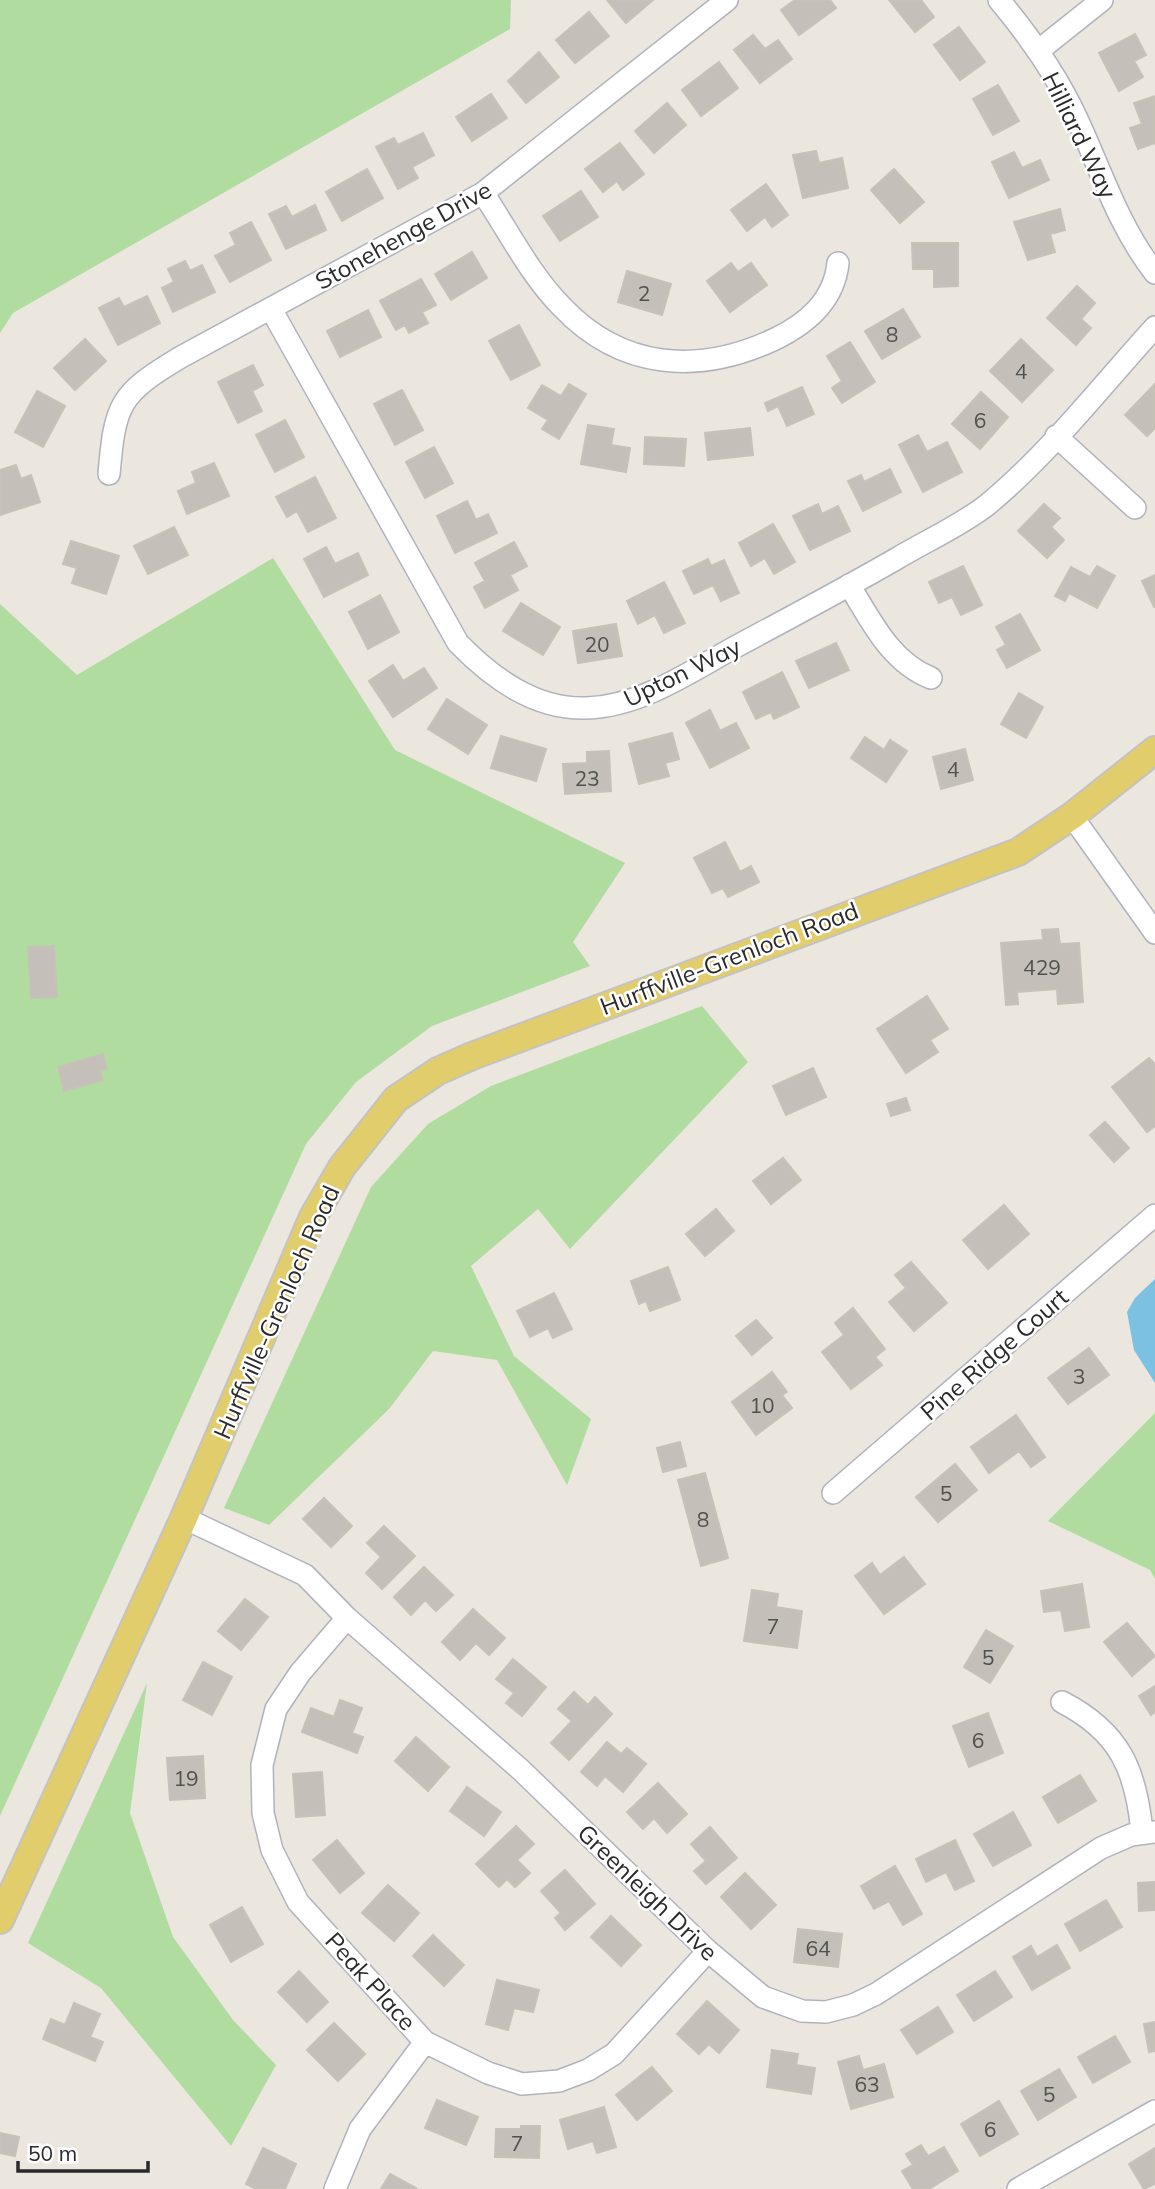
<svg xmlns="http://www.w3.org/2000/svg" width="1155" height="2189" font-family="Mulish,sans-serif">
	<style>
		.green { fill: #b1dca0 }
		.water { fill: #7cc1e2 }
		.building { fill: #c4c0b9; stroke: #c6c2b8; stroke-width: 2 }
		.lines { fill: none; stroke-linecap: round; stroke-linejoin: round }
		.minor-casing { stroke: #b1b3bc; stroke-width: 24 }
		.major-casing { stroke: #c3c3c3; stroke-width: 30 }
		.minor { stroke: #fff; stroke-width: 21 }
		.major { stroke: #e2cd6c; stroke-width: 26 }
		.labels { text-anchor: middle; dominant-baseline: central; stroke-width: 5; stroke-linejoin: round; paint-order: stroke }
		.number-label { font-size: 21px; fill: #50504e }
		.street-label { font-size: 24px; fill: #2a2a2a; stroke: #fff }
	</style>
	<rect width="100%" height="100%" fill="#ebe6de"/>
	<path class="green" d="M0,0H511L510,29L13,313L0,333Z
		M273,558L395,750L625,863L573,942L590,966L432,1026L356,1082L306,1144L0,1816V604L77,675Z
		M702,1006L748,1062L570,1249L538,1209L471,1266L514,1356L591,1419L567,1485L497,1360L433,1351L389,1409L269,1525L224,1508L371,1187L428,1124L491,1086Z
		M1155,1413V1579L1150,1570L1048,1521Z
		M147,1683L130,1813L173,1937L233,2020L276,2065L231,2146L101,1988L28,1943Z"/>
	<path class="water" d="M1155,1279V1383L1134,1350L1127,1312L1135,1298Z"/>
	<path class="building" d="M607,0H653L626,23Z
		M795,0H830L836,8L799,35L781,10Z
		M889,0H921L934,17L915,32Z
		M589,12L609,36L575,63L556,40Z
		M959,27L985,62L960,80L934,45Z
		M1135,34L1146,55L1134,61L1143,77L1119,91L1099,53Z
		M753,35L765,49L778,40L792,59L760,83L734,50Z
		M539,52L559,77L526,103L508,81Z
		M719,62L738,88L701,116L682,90Z
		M998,85L1019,121L993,135L973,99Z
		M491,94L507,118L472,141L456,117Z
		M1155,96V143L1138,149L1130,128L1142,124L1134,103Z
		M667,103L686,125L654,153L635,131Z
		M423,133L434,155L412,167L418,178L398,189L376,147L394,138L398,145Z
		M620,143L644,174L623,190L617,181L603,192L585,169Z
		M816,151L819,163L842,158L848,188L803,198L793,155Z
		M1014,152L1022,168L1040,160L1049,180L1009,198L992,162Z
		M367,169L383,198L342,221L326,192Z
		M894,169L924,202L900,223L871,190Z
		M766,184L788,215L772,227L765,217L747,231L731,210Z
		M581,191L598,217L560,241L543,216Z
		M315,205L326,230L286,249L269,214L286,206L292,217Z
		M1060,209L1065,230L1050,234L1055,252L1028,260L1014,222Z
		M251,222L271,260L230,282L215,256L236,245L230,233Z
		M912,243H958V286L934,287V269H913Z
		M472,252L487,278L451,300L435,274Z
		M185,261L190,271L202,265L215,292L173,312L162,288L174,282L168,269Z
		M731,263L738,272L751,263L767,285L730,312L707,281Z
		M627,271L671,284L662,315L618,302Z
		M421,279L436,305L422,312L428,323L409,333L405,325L396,330L380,301Z
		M1077,286L1095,303L1081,319L1091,328L1076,345L1047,318Z
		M147,296L160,323L118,345L99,308L119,298L124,307Z
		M903,309L920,337L882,359L865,331Z
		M368,310L381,337L340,357L327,331Z
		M519,325L540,365L511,380L489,341Z
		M85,339L106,361L75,390L54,368Z
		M1021,339L1053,370L1022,402L990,371Z
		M850,342L875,382L842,403L832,388L842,381L827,356Z
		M253,365L263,385L252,391L262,411L238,423L218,382Z
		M569,384L586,394L559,439L542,429L548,420L528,408L542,385L561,396Z
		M1155,384V428L1147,436L1125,415Z
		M802,387L814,414L787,426L778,406L768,411L765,403Z
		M402,390L423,430L395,445L374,404Z
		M37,391L65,406L43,447L15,432Z
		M981,392L1008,417L980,449L952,424Z
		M285,420L304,457L275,472L256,435Z
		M588,425L614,429L611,445L630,448L626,472L581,464Z
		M750,428L753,455L708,460L705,433Z
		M918,435L927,452L947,442L962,472L923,492L899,445Z
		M645,437L686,439L684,466L644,464Z
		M434,447L453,483L425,498L406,462Z
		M214,463L229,496L187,514L178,491L196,483L192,472Z
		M16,465L21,479L31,475L40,502L0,515V470Z
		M890,469L901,492L863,511L848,481L861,475L864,482Z
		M315,477L336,518L308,532L297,511L287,517L276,497Z
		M467,501L476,520L488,514L497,533L455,553L437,516Z
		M818,504L822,514L838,506L850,531L810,550L793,516Z
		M1044,504L1060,518L1051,527L1064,540L1047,558L1018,531Z
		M773,524L795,562L774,574L765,558L751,566L739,543Z
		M174,527L188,555L148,574L134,546Z
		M71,541L119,556L106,594L72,583L77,568L63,564Z
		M514,542L527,566L510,575L518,590L485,608L474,587L485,581L475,563Z
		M326,547L335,564L358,553L368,575L324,597L304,559Z
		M708,559L711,566L724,560L739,593L721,601L713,585L694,594L683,571Z
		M963,566L982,605L961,615L952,597L939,603L929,582Z
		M1097,566L1115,576L1097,608L1069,593L1065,601L1055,596L1071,567L1090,577Z
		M1155,575V607H1154L1142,581Z
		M664,582L685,623L664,633L655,615L638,624L627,601Z
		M380,595L399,632L368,649L349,612Z
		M521,603L560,627L543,655L503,631Z
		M1020,614L1040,650L1007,668L997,650L1006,645L996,627Z
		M616,624L622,656L578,663L573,631Z
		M836,643L849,670L809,688L796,661Z
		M393,665L403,681L424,668L437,688L393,717L369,681Z
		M782,672L799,707L774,719L771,712L756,719L743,692Z
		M1019,693L1043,707L1026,738L1001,724Z
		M447,699L487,725L468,754L428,729Z
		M710,710L720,731L736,723L749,748L710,768L686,723Z
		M672,733L679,759L665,763L669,776L639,784L629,744Z
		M501,736L546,749L536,781L491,768Z
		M865,737L884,750L890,740L907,751L886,782L851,758Z
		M965,749L973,780L941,789L933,757Z
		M609,751L611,791L565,794L563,764L587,763V752Z
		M725,842L740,872L751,866L759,882L728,897L723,888L712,893L694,858Z
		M1058,929L1060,944L1079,943L1083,1002L1058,1004L1057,989L1017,992L1018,1004L1006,1005L1001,943L1043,940L1042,930Z
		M54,946L57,997L31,998L28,947Z
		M927,996L948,1029L930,1040L938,1052L906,1073L877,1029Z
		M103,1054L107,1068L100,1070L103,1080L64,1091L58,1067Z
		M1149,1058L1155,1064V1126L1147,1132L1112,1087Z
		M813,1068L826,1097L786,1115L773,1086Z
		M906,1098L910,1110L891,1116L887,1104Z
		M1105,1122L1129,1148L1114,1162L1090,1135Z
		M783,1158L801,1180L771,1204L753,1181Z
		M1004,1205L1029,1234L988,1269L963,1240Z
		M716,1209L734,1231L705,1256L686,1234Z
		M911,1262L947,1303L914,1331L889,1302L906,1288L895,1275Z
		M668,1267L680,1300L650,1311L646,1301L639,1304L631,1281Z
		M554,1293L572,1329L553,1338L548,1328L530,1337L517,1311Z
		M853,1308L885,1349L875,1357L882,1365L851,1389L822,1352L844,1335L835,1323Z
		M756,1320L772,1338L752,1355L736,1336Z
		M1089,1348L1109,1375L1068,1404L1048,1378Z
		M772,1372L787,1392L782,1395L792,1408L756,1435L732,1402Z
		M1016,1415L1045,1457L1031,1467L1019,1451L989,1473L971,1447Z
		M680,1442L686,1466L663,1472L657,1448Z
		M955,1464L977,1490L938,1522L916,1497Z
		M705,1473L728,1558L701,1566L678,1480Z
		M324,1498L352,1526L331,1547L303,1519Z
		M384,1526L415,1556L382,1589L366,1573L381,1557L367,1543Z
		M904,1557L925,1584L884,1614L855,1576L872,1563L880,1575Z
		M424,1567L453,1595L436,1611L425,1600L411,1615L394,1597Z
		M1082,1584L1089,1627L1065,1631L1061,1610L1044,1612L1041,1591Z
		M752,1590L778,1594L776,1607L802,1611L797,1648L744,1641Z
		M245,1599L268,1617L241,1650L218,1631Z
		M473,1609L505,1638L489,1655L476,1643L460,1660L442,1642Z
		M1127,1623L1155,1656L1132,1676L1104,1642Z
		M986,1630L1013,1646L990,1683L964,1667Z
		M513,1659L546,1687L522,1716L506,1703L514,1693L496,1679Z
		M203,1662L232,1677L212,1715L183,1700Z
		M1155,1686V1712L1151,1715L1139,1696Z
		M574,1692L588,1705L595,1697L612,1714L569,1760L551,1743L572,1721L558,1709Z
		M340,1700L362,1708L352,1733L363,1737L357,1753L302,1732L311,1708L334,1717Z
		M988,1713L1003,1753L969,1767L953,1726Z
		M416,1737L449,1767L428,1791L395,1761Z
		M607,1742L621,1754L627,1748L646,1764L623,1792L605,1776L597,1786L581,1772Z
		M203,1756L205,1798L170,1800L167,1758Z
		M322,1772L325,1815L296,1817L293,1774Z
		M1080,1775L1096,1801L1058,1823L1043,1797Z
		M658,1783L687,1814L667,1833L654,1818L643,1829L627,1812Z
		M467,1787L501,1812L484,1836L450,1811Z
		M1013,1812L1031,1845L993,1866L974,1834Z
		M516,1826L534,1844L517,1860L530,1873L515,1887L507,1879L499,1887L476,1864Z
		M710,1827L737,1858L706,1884L694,1871L706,1861L691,1844Z
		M337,1840L364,1873L340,1893L313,1860Z
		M955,1840L974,1881L955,1890L946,1872L926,1882L916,1859Z
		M895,1866L922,1914L903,1925L889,1901L874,1909L861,1886Z
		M565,1870L595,1904L565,1930L555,1918L561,1913L541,1891Z
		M745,1873L776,1905L751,1929L721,1897Z
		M1155,1882V1910L1139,1911L1138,1883Z
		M388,1885L419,1913L394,1941L362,1913Z
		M1106,1900L1122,1927L1080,1951L1065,1924Z
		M242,1907L263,1944L231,1962L210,1925Z
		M611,1916L641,1945L621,1966L591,1937Z
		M798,1929L842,1934L838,1967L794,1962Z
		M433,1935L464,1965L444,1986L413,1956Z
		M1057,1945L1070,1968L1032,1990L1013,1957L1031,1946L1037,1957Z
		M299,1971L328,2002L307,2022L278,1992Z
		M995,1971L1012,1997L974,2021L957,1995Z
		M497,1980L539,1990L533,2012L514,2008L508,2030L486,2024Z
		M707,2001L739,2030L719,2053L709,2044L699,2054L677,2034Z
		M74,2003L100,2014L90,2037L103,2042L95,2061L43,2039L51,2019L65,2025Z
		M938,2007L953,2032L917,2054L901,2030Z
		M1155,2022V2051L1149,2052L1144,2024Z
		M334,2023L365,2054L338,2081L307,2050Z
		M1115,2036L1130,2062L1093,2083L1078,2057Z
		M772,2050L798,2054L796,2065L815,2068L811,2094L767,2087Z
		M859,2056L863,2070L884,2064L893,2097L851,2109L838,2062Z
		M652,2067L672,2091L637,2120L616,2095Z
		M1059,2069L1076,2097L1038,2120L1021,2091Z
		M437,2100L478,2117L466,2145L425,2128Z
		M999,2101L1018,2134L980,2156L961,2124Z
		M604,2107L616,2147L597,2153L593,2141L568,2149L560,2120Z
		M521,2126H540L539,2158L495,2157L496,2129H521Z
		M0,2133L19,2137L15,2156L0,2153Z
		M921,2145L928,2156L944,2147L958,2171L929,2189H913L902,2171L913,2165L906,2154Z
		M263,2148L296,2164L285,2189H256L246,2184Z
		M1155,2148V2184L1144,2189L1129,2164Z
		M390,2174L416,2188V2189H381Z"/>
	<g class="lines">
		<g class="minor-casing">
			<path id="minor" d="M999,0C1030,37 1058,77 1078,121C1102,173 1119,227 1155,273
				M1038,51L1102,0
				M483,193C508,230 530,275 562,307C621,369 697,375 773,340C807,324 834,301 838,263
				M271,309L458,643C492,678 535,710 587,708C642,706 691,671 737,646C791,617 844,589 896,559C926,541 960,526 987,505C1048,455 1102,385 1155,327
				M1056,436L1135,508
				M109,474C115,404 119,394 181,357L483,193L727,0
				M849,585C871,620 890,662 931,678
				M1072,816L1155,933
				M833,1493L1155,1215
				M184,1518L305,1575L347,1618L521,1770L708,1951L763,1997L802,2011L826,2012L853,2005L876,1994L1101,1848L1131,1835L1155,1832
				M347,1618L300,1673L276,1709L262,1765L263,1813L272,1850L298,1902L425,2042L488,2073L522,2084L559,2081L588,2070L614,2054L708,1951
				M1062,1702C1120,1732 1136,1770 1142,1832
				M335,2189L360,2129L425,2042
				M1018,2189L1155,2111"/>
		</g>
		<g class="major-casing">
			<path id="major" d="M0,1920L184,1518L313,1217L342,1167L396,1099L438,1071L472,1056L1018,852L1072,816L1155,750"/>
		</g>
		<use href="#minor" class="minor"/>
		<use href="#major" class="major"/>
	</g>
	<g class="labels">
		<g class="number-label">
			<text x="644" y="293">2</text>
			<text x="892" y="334">8</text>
			<text x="1021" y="371">4</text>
			<text x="980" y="420">6</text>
			<text x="597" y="644">20</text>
			<text x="953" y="769">4</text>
			<text x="587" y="778">23</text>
			<text x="1042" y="967">429</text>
			<text x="1079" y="1376">3</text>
			<text x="762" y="1405">10</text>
			<text x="946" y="1493">5</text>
			<text x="703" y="1519">8</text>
			<text x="773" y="1626">7</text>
			<text x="988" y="1657">5</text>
			<text x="978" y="1740">6</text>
			<text x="186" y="1778">19</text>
			<text x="818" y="1948">64</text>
			<text x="867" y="2084">63</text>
			<text x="1049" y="2094">5</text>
			<text x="990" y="2129">6</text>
			<text x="517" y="2143">7</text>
		</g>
		<g class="street-label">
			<text transform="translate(1080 135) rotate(64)">Hilliard Way</text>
			<text transform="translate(403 235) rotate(-29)">Stonehenge Drive</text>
			<text transform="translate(682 672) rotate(-26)">Upton Way</text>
			<text transform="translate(729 958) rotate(-21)">Hurffville-Grenloch Road</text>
			<text transform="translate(276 1312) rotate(-66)">Hurffville-Grenloch Road</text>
			<text transform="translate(994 1354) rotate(-41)">Pine Ridge Court</text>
			<text transform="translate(648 1892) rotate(44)">Greenleigh Drive</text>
			<text transform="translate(371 1981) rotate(48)">Peak Place</text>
		</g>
	</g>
	<path d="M18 2161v10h130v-10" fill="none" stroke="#2a2a2a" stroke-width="3.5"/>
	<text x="28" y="2161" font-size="21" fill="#2a2a2a" stroke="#ffffff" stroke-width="5" paint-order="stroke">50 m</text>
</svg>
